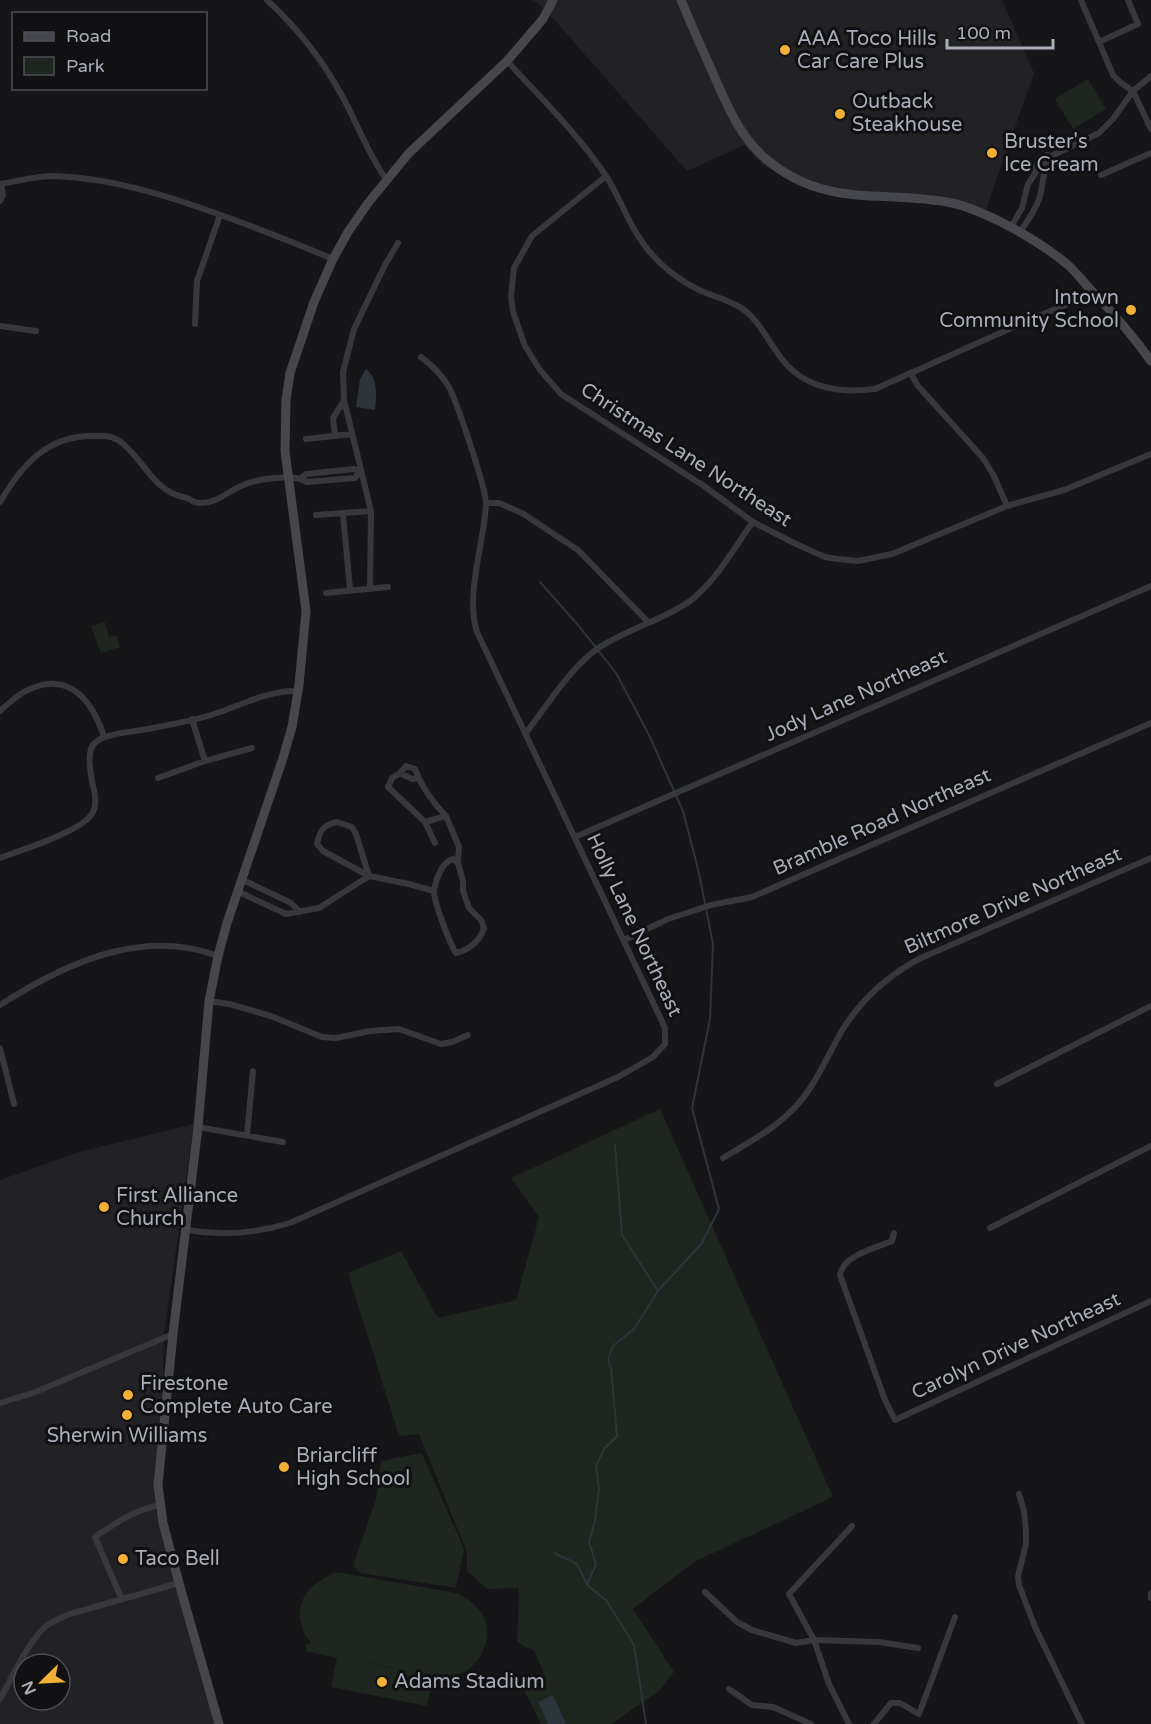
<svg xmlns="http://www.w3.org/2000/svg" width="1151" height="1724" font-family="'Varela Round',sans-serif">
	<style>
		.built { fill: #222225; fill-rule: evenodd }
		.green { fill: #1e261f }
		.water { fill: #2c353c }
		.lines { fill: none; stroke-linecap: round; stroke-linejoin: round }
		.stream { stroke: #2c353c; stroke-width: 2 }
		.minor { stroke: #37383d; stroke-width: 6 }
		.secondary { stroke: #45474d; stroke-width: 9 }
		.poi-dot { fill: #f2b134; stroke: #111113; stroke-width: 2 }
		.labels { text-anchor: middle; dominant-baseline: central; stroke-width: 6; stroke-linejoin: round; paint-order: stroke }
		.poi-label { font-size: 20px; fill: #a8adb8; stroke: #111113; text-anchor: start }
		.street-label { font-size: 20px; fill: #a8adb8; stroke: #111113 }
	</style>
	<rect width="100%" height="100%" fill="#161618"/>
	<path class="built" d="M532,0H1002L1034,73L984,215L925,198L894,200L840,198L802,185L763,165L744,145L687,171L543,7Z
		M194,1124L164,1334L161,1494L171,1546L222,1724H0V1180L79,1152ZM24,1664H60V1700H24Z"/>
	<path class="green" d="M1088,79L1106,109L1073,129L1055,99Z
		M105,622L109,637L116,635L120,647L101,653L91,626Z
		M660,1109L833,1497L694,1562L633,1609L674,1672L659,1691L611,1724H541L521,1683L544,1673L534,1651L517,1642L519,1588L487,1589L467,1571V1552L419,1434L399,1436L348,1273L401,1251L438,1318L516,1300L539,1217L511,1178Z
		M422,1453L464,1549L456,1588L361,1573L353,1566L376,1499L381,1461Z
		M337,1572L456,1593C472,1600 486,1612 487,1630C488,1652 472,1675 449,1676C420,1677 390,1665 361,1662L433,1676L427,1706L331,1687L337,1658L306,1651V1644H311C288,1611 302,1586 337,1572Z"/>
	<path class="water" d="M366,369C379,379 376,395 375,410L356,407L360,379Z
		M553,1695L566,1724H548L538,1702Z"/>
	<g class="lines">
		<path class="stream" d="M540,582L578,625L616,673L649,735L683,811L699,873L713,944L710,1019L692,1108L719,1209L702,1243L658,1291L634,1329L613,1346L608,1360L611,1368L617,1436L604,1449L596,1466L599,1488L595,1521L589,1542L596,1564L587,1585L606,1600L634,1645L646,1724
			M615,1145L622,1235L658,1291
			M554,1553L577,1564L587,1584"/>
		<path class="minor" d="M267,0C296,27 322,59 341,94C357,122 367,153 386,179
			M1081,0L1113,75L1121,83L1133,91L1151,129
			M1099,42L1138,24L1128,0
			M507,61C541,98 578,134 606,176C621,199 630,229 649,251C662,267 681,281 699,290C717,298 738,302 752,317C765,331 773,350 787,365C810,390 843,393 875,389L1027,321L1094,293
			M1034,171L1039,158L1047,155
			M1101,175L1151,153
			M606,176L532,236L514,268L511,296L513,312L525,346L540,370L561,394L704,486L753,522L796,544L825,557L838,559L858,561L892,554L1007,506L1064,490L1151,454
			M0,184C18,181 36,176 54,176C111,178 165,195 218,214C257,228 295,243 333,259
			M0,201L3,195L1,184
			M1011,227L1022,208L1028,184L1045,159L1099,133L1113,119L1133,91L1151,76
			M1020,232C1027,222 1035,211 1039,199C1045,182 1040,169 1055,155
			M195,324L197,281L220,215
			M0,326L36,331
			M911,374L918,386L983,458L994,476L1007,506
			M335,436L333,418L344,401
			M306,439L352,434
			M301,478L306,474L354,469L360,471
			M0,502C21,466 47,436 91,436C101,436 110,435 118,440C140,454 149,483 174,494C178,496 183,497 187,498C191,500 195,503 199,503C216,504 227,492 241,486C255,479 295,473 307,482L355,478L360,471
			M486,503H499L522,513L578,550L648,622
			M343,514L350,589
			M316,515L371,511
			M370,589L371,511L344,400L343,372L354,329L385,265L398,243
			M326,593L388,587
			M0,711C9,703 19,693 30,689C70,671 93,702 104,737
			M192,719L205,761
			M526,733C546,707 571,667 597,649C626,629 662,621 690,601C715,583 735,546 753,522
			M400,773L406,766L415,769C421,786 434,804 446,816
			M158,778L205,761L252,748
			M418,778L412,779L400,773L392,778L388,787L425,822L446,816L459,847L458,863L463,881V891L469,908L481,920L484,928C480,941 469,950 456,953C450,944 433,900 434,890C436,879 442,862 453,859L458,863
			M337,822L352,827L356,834L369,876L323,851L317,844C320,830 323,825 337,822Z
			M425,822L435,843
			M575,837L1151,586
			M0,858C21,850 84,831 93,812C98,802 94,791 92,781C90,771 87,754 93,745C102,732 138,732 153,728C172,724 192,721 211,715C240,706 267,690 299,691
			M241,879L291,903L300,912
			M237,891L286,914L319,908L369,876L409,884L434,891
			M624,940L668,919L711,905L752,897L1151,723
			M209,1001L229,1004L271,1016L322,1037L336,1038L370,1031L399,1029L441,1044L452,1042L468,1035
			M0,1005C64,964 142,927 218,956
			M0,1048L14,1104
			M997,1084L1151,1006
			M198,1127L283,1142
			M247,1135L253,1071
			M723,1158C749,1142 777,1128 798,1104C818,1081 828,1054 843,1029C862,999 890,974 921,958L1151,858
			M990,1228L1151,1146
			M187,1230C221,1236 257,1233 290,1223L618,1077L653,1057L665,1044V1028L659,1015L477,632C465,596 484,543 486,505C487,490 457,403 449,387C442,375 433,366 421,357
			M894,1233L892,1241C876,1248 843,1255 840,1275L885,1400L895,1420L1151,1301
			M0,1403L33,1393L173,1334
			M1019,1494L1024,1511L1026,1531V1544L1018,1576L1019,1585L1035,1627L1082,1724
			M705,1592L737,1622L752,1630L796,1643L814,1640L879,1642L918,1648
			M1151,1593V1598
			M122,1600L95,1537C116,1523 134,1510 160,1505
			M729,1689L752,1705L773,1707L811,1724
			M0,1699C12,1678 25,1648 42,1630C49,1622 61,1618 70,1614L179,1583
			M849,1724L829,1684L814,1640L789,1594L852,1526
			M874,1724L891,1703H900L919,1714L955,1617"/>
		<path class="secondary" d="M681,0C691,24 701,47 712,71C726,103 739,136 766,159C827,210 883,189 952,203C970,207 987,215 1003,223C1026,235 1048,248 1068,265C1077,273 1084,283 1093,292C1114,314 1133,336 1151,361
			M219,1724L179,1583L163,1523L158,1485L173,1334L198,1127L209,1001L218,956L227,923L283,758L292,727L299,685L306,611L285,451L286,400L290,373L314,302L333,259L348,232L368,203L409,153L507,61L543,19L553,0"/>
	</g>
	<g class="poi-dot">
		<circle cx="785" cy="50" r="6"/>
		<circle cx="840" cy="114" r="6"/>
		<circle cx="992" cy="153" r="6"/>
		<circle cx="1131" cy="310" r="6"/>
		<circle cx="104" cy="1207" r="6"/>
		<circle cx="128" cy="1395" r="6"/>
		<circle cx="127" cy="1415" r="6"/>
		<circle cx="284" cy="1467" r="6"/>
		<circle cx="123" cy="1559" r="6"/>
		<circle cx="382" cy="1682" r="6"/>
	</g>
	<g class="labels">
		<g class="poi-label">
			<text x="797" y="39">AAA Toco Hills<tspan x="797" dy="23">Car Care Plus</tspan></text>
			<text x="852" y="102">Outback<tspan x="852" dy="23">Steakhouse</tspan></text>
			<text x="1004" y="142">Bruster's<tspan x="1004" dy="23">Ice Cream</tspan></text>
			<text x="1119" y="298" text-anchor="end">Intown<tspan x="1119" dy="23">Community School</tspan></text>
			<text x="116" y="1196">First Alliance<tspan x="116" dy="23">Church</tspan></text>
			<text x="140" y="1384">Firestone<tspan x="140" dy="23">Complete Auto Care</tspan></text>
			<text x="127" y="1436" text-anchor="middle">Sherwin Williams</text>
			<text x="296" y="1456">Briarcliff<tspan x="296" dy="23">High School</tspan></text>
			<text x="135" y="1559">Taco Bell</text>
			<text x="394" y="1682">Adams Stadium</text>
		</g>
		<g class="street-label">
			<text transform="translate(686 455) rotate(33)">Christmas Lane Northeast</text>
			<text transform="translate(856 696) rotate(-24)">Jody Lane Northeast</text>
			<text transform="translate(882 822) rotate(-24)">Bramble Road Northeast</text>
			<text transform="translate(1013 901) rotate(-24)">Biltmore Drive Northeast</text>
			<text transform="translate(634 925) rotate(65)">Holly Lane Northeast</text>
			<text transform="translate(1016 1346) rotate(-25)">Carolyn Drive Northeast</text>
		</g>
	</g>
	<rect x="12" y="12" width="195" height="78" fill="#111113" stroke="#4d4f55" stroke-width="1.5"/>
	<rect x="24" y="32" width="30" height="9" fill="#45474d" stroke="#4d4f55" stroke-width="1.5"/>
	<text x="66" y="42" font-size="18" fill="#a8adb8">Road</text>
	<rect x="24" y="57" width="30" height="18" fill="#1e261f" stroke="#4d4f55" stroke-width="1.5"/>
	<text x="66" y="72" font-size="18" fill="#a8adb8">Park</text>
	<g transform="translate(42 1682) rotate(246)"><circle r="28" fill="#111113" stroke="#4d4f55" stroke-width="1.5"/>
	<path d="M0-4.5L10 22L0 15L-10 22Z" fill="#f2b134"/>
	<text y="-9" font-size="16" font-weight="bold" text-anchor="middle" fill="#a8adb8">N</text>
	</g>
	<path d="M947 39v9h106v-9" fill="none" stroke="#a8adb8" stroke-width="3"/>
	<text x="956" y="39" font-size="18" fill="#a8adb8" stroke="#111113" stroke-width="4.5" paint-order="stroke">100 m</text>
</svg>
